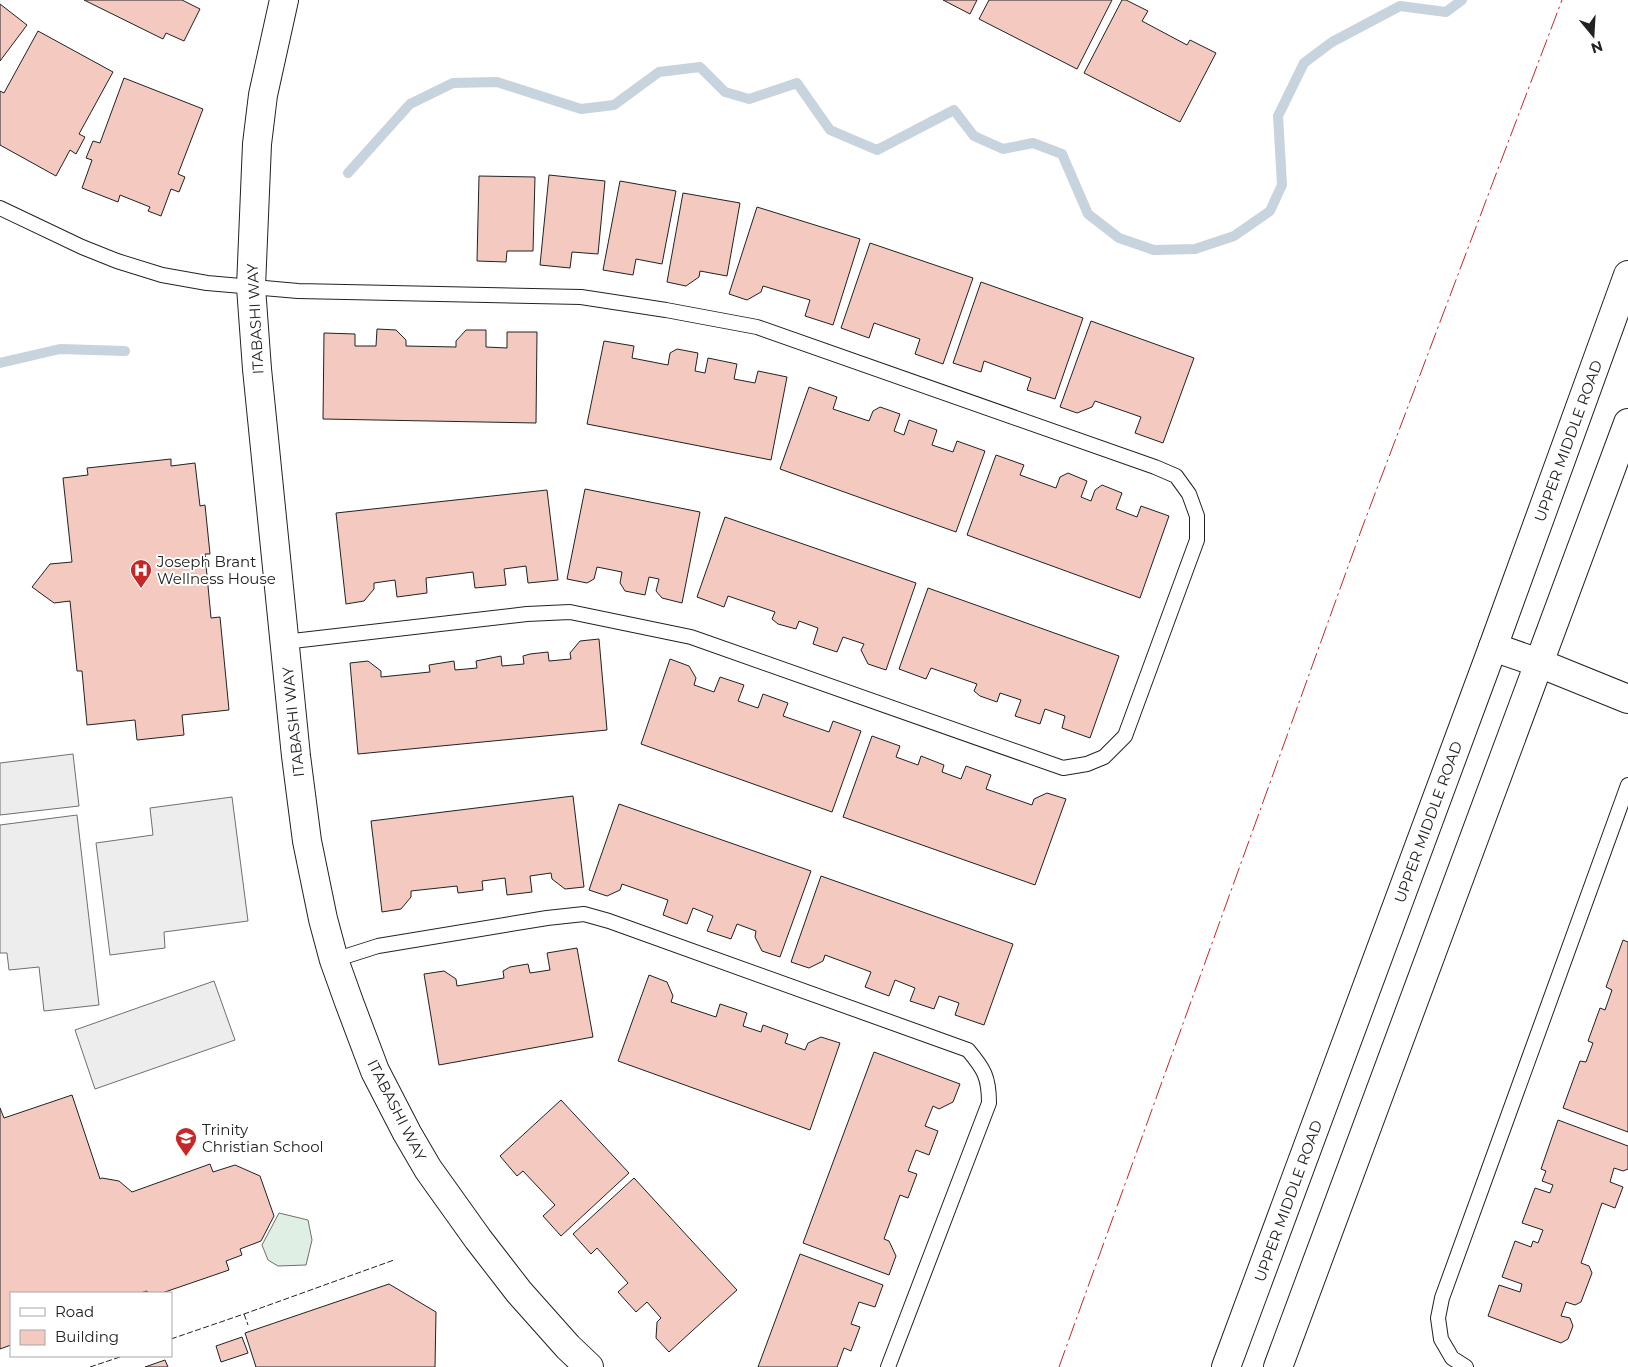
<svg xmlns="http://www.w3.org/2000/svg" width="1628" height="1367" font-family="Montserrat,sans-serif">
	<style>
		.green { fill: #e0efe3; stroke: #6f6f6f }
		.parking { fill: #ededed; stroke: #6f6f6f }
		.lines { fill: none; stroke-linecap: round; stroke-linejoin: round }
		.stream { stroke: #c7d3dd; stroke-width: 10 }
		.building { fill: #f3c9c0; stroke: #222 }
		.service-casing { stroke: #222; stroke-width: 16 }
		.minor-casing { stroke: #222; stroke-width: 30 }
		.tertiary-casing { stroke: #222; stroke-width: 30 }
		.secondary-casing { stroke: #222; stroke-width: 30 }
		.service { stroke: #fff; stroke-width: 14 }
		.minor { stroke: #fff; stroke-width: 28 }
		.tertiary { stroke: #fff; stroke-width: 28 }
		.secondary { stroke: #fff; stroke-width: 28 }
		.fence { stroke: #222; stroke-width: 1; stroke-dasharray: 6 2.5; stroke-linecap: butt }
		.power { stroke: #c62828; stroke-width: 1; stroke-dasharray: 18 4 2.5 4; stroke-linecap: butt }
		.labels { text-anchor: middle; dominant-baseline: central; stroke-width: 4; stroke-linejoin: round; paint-order: stroke }
		.street-label { font-size: 15px; fill: #222; stroke: #fff }
		.poi-label { font-size: 15px; fill: #222; stroke: #fff; text-anchor: start }
	</style>
	<rect width="100%" height="100%" fill="#fff"/>
	<path class="green" d="M279,1213L308,1220L312,1240L306,1265L278,1266L268,1260L262,1245Z"/>
	<path class="parking" d="M73,754L79,806L0,815V763Z
		M232,797L248,921L164,932L165,948L110,955L96,843L153,835L150,808Z
		M77,815L99,1005L44,1011L39,967L9,970L7,953H0V825Z
		M214,981L235,1040L95,1089L75,1030Z"/>
	<g class="lines">
		<path class="stream" d="M348,173L410,104L453,83L497,82L581,109L614,105L659,72L700,67L725,92L749,99L797,83L830,130L877,150L954,110L974,136L1003,149L1033,143L1062,154L1088,214L1119,238L1154,250L1195,249L1234,236L1270,211L1282,185L1278,116L1304,63L1332,42L1400,6L1446,12L1462,0
			M0,363L60,349L125,351"/>
	</g>
	<path class="building" d="M84,0H182L200,9L184,41L166,33L163,39Z
		M943,0H977L970,14Z
		M989,0H1112L1077,69L979,19Z
		M1122,0H1126L1148,11L1142,21L1187,45L1190,40L1216,53L1180,122L1084,73Z
		M0,4L27,25L0,61Z
		M38,31L113,72L79,134L85,137L76,154L70,150L56,176L0,145V91L4,93Z
		M124,78L203,109L178,174L185,177L179,192L171,189L161,216L148,211L150,207L120,195L118,202L82,188L92,160L86,158L93,141L100,143Z
		M549,175L605,181L598,254L572,252L570,268L540,265Z
		M479,176L535,177L533,251H507L506,262L477,261Z
		M620,181L676,191L662,264L636,259L633,275L603,270Z
		M683,193L740,203L727,276L700,271L699,277L686,286L667,282Z
		M757,207L860,239L833,325L805,316L810,300L763,286L761,292L747,300L729,294Z
		M870,243L973,278L943,364L915,354L920,339L874,323L869,338L841,328Z
		M981,282L1083,318L1055,399L1027,390L1031,378L984,361L981,372L953,363Z
		M1091,321L1194,358L1163,443L1135,433L1141,417L1095,401L1092,407L1077,413L1060,407Z
		M377,329L396,330L406,340V346L456,347V341L466,330H486V347L507,348V332H537L536,423L323,419L324,333L355,334V346H376Z
		M604,341L634,346L632,358L668,365L670,353L677,349L698,353L695,371L705,373L708,358L737,364L734,379L755,383L758,371L787,377L771,460L587,424Z
		M809,387L837,397L833,409L869,421L873,411L880,407L900,414L894,431L904,435L909,420L937,430L932,445L953,452L957,441L985,451L956,532L780,469Z
		M996,455L1024,465L1020,475L1056,488L1060,477L1068,473L1087,481L1081,497L1091,501L1095,490L1102,485L1122,493L1116,509L1137,517L1141,506L1169,516L1140,598L967,535Z
		M171,459V466L195,463L200,506L205,505L210,554H205L211,618L220,617L229,710L182,715L184,735L137,740L135,720L87,725L82,671H77L70,601L54,603L32,587L50,564L72,562L63,478L88,475L87,468Z
		M585,489L700,512L682,603L662,598L656,591L659,579L649,577L645,595L625,591L620,583L622,572L597,567L594,579L587,583L567,579Z
		M547,490L558,580L528,583L526,566L504,569L506,585L475,588L473,572L426,578L427,593L397,597L395,580L374,583V589L364,601L346,604L336,513Z
		M725,517L916,583L886,670L868,664L861,650L864,644L843,637L837,652L813,644L818,628L799,621L796,629L778,624L772,619L775,612L728,596L724,607L697,597Z
		M928,588L1119,656L1090,738L1062,728L1065,716L1045,709L1040,724L1015,716L1021,700L1000,693L997,702L980,696L974,691L977,684L931,668L926,679L899,669Z
		M599,639L607,730L358,754L350,663L368,661L381,671V677L430,672L429,665L454,661L455,670L477,668L476,661L501,656L502,666L524,664L523,656L530,654L548,652L549,661L571,659L570,653L580,641Z
		M670,659L689,666L696,678L694,685L714,692L720,677L744,685L738,701L758,708L763,694L788,703L783,716L829,732L833,721L861,731L832,812L641,744Z
		M872,736L900,746L896,757L918,765L921,756L944,765L942,772L961,779L966,766L991,775L986,789L1032,805L1034,799L1047,793L1066,799L1035,885L843,817Z
		M573,796L584,887L565,889L552,879L551,873L530,876L532,892L507,895L505,878L482,881L483,890L458,893L457,886L411,891V897L401,909L382,912L371,821Z
		M619,804L811,871L780,957L762,951L755,937L756,931L737,924L731,939L707,931L713,916L693,908L687,924L663,915L668,900L622,884L620,890L607,896L589,890Z
		M821,876L1013,944L984,1025L955,1015L959,1003L939,996L934,1009L910,1001L915,988L895,980L889,996L865,987L871,972L825,955L823,961L809,968L791,962Z
		M1623,940L1628,942V1132L1563,1108L1580,1061L1586,1062L1593,1043L1588,1041L1600,1008L1605,1010L1612,990L1606,987Z
		M577,948L593,1037L439,1065L424,974L444,971L456,979L457,986L504,978L503,971L510,967L528,964L530,973L550,970L547,953Z
		M649,975L667,982L673,996L671,1002L716,1017L720,1004L747,1013L743,1026L761,1032L763,1025L788,1034L785,1043L805,1050L808,1043L821,1037L840,1043L810,1130L618,1061Z
		M874,1052L960,1084L953,1102L939,1109L933,1106L925,1126L938,1131L929,1155L916,1150L908,1171L917,1174L908,1198L900,1195L884,1239L889,1241L896,1256L889,1275L803,1243Z
		M72,1095L100,1179L102,1178L119,1181L132,1192L210,1164L213,1172L235,1165L260,1176L274,1216L261,1241L240,1249L242,1255L226,1261L229,1270L162,1293H148L147,1291L140,1293H11V1345L0,1349V1108L4,1118Z
		M561,1100L629,1173L561,1236L543,1216L555,1205L523,1171L517,1176L500,1156Z
		M1558,1120L1628,1146V1169L1623,1171L1614,1168L1610,1182L1623,1187L1615,1208L1602,1203L1581,1263L1589,1266L1592,1273L1581,1302L1575,1305L1566,1302L1561,1316L1570,1318L1573,1326L1568,1339L1561,1343L1488,1316L1499,1285L1520,1292L1522,1284L1502,1277L1515,1241L1531,1247L1533,1241L1538,1243L1543,1230L1522,1223L1535,1188L1550,1193L1553,1185L1542,1181L1546,1171L1541,1169Z
		M634,1178L737,1290L669,1352L656,1338L657,1322L661,1318L647,1302L636,1312L618,1292L628,1283L597,1248L591,1254L573,1234Z
		M800,1254L883,1285L875,1307L859,1302L851,1324L860,1327L851,1351L844,1348L837,1367H758Z
		M389,1284L436,1312L435,1367H256L245,1333Z
		M242,1337L248,1353L221,1362L216,1346Z
		M165,1360L168,1367H145Z"/>
	<g class="lines">
		<g class="service-casing">
			<path id="service" d="M0,208L82,247L117,261L162,275L207,283L298,291L581,297L666,310L757,327L1155,467L1176,476L1189,494L1197,516V540L1125,736L1104,757L1087,764L1063,768L691,637L570,612L527,614L284,642
				M334,960L378,946L547,918L584,914L609,921L968,1050C984,1069 989,1077 989,1103L888,1367
				M1466,1367L1452,1358L1441,1339L1438,1318L1442,1298L1628,785"/>
		</g>
		<g class="minor-casing">
			<path id="minor" d="M1493,647L1539,663L1628,699"/>
		</g>
		<g class="tertiary-casing">
			<path id="tertiary" d="M284,0L263,95L257,144L251,287L257,369L296,756L307,841L323,919L334,960L349,1002L375,1071L407,1133L428,1169L478,1239L519,1292L568,1347L589,1367"/>
		</g>
		<g class="secondary-casing">
			<path id="secondary" d="M1226,1367L1493,647L1628,275
				M1278,1367L1628,423"/>
		</g>
		<use href="#service" class="service"/>
		<use href="#minor" class="minor"/>
		<use href="#tertiary" class="tertiary"/>
		<use href="#secondary" class="secondary"/>
		<path class="fence" d="M244,1314L248,1325
			M171,1339L244,1314L394,1260
			M90,1367L123,1356"/>
		<path class="power" d="M1059,1367L1362,528L1562,0"/>
	</g>
	<defs>
		<g id="hospital-pin" transform="scale(1.125)"><path d="M0 17L-7.5 6A9.5 9.5 0 1 1 7.5 6Z" fill="#c62828" stroke="#fff"/><path d="M-5-5h3v3.5h4V-5h3V5h-3V1.5h-4V5h-3Z" fill="#fff"/></g>
		<g id="school-pin" transform="scale(1.125)"><path d="M0 17L-7.5 6A9.5 9.5 0 1 1 7.5 6Z" fill="#c62828" stroke="#fff"/><path d="M0-5L7-2L0 1L-7-2ZM-4 1L0 2.5L4 1V4Q0 6-4 4Z" fill="#fff"/></g>
	</defs>
	<g fill-rule="evenodd">
		<use href="#hospital-pin" x="141" y="570"/>
		<use href="#school-pin" x="186" y="1138"/>
	</g>
	<g class="labels">
		<g class="street-label">
			<text transform="translate(255 319) rotate(-93)">ITABASHI WAY</text>
			<text transform="translate(1568 441) rotate(-70)">UPPER MIDDLE ROAD</text>
			<text transform="translate(293 722) rotate(-96)">ITABASHI WAY</text>
			<text transform="translate(1428 822) rotate(-70)">UPPER MIDDLE ROAD</text>
			<text transform="translate(397 1110) rotate(63)">ITABASHI WAY</text>
			<text transform="translate(1288 1201) rotate(-70)">UPPER MIDDLE ROAD</text>
		</g>
		<g class="poi-label">
			<text x="157" y="561">Joseph Brant<tspan x="157" dy="17">Wellness House</tspan></text>
			<text x="202" y="1129">Trinity<tspan x="202" dy="17">Christian School</tspan></text>
		</g>
	</g>
	<rect x="10" y="1292" width="162" height="65" fill="#ffffff" stroke="#a7a7a7"/>
	<rect x="20" y="1308" width="25" height="8" fill="#ffffff" stroke="#a7a7a7"/>
	<text x="55" y="1317" font-size="15" fill="#222222">Road</text>
	<rect x="20" y="1330" width="25" height="15" fill="#f3c9c0" stroke="#a7a7a7"/>
	<text x="55" y="1342" font-size="15" fill="#222222">Building</text>
	<g transform="translate(1593 35) rotate(162)" stroke="#ffffff" stroke-width="4" paint-order="stroke">
	<path d="M0-4L9 19L0 12L-9 19Z" fill="#222222"/>
	<text y="-8" font-size="14" font-weight="bold" text-anchor="middle" fill="#222222">N</text>
	</g>
</svg>
